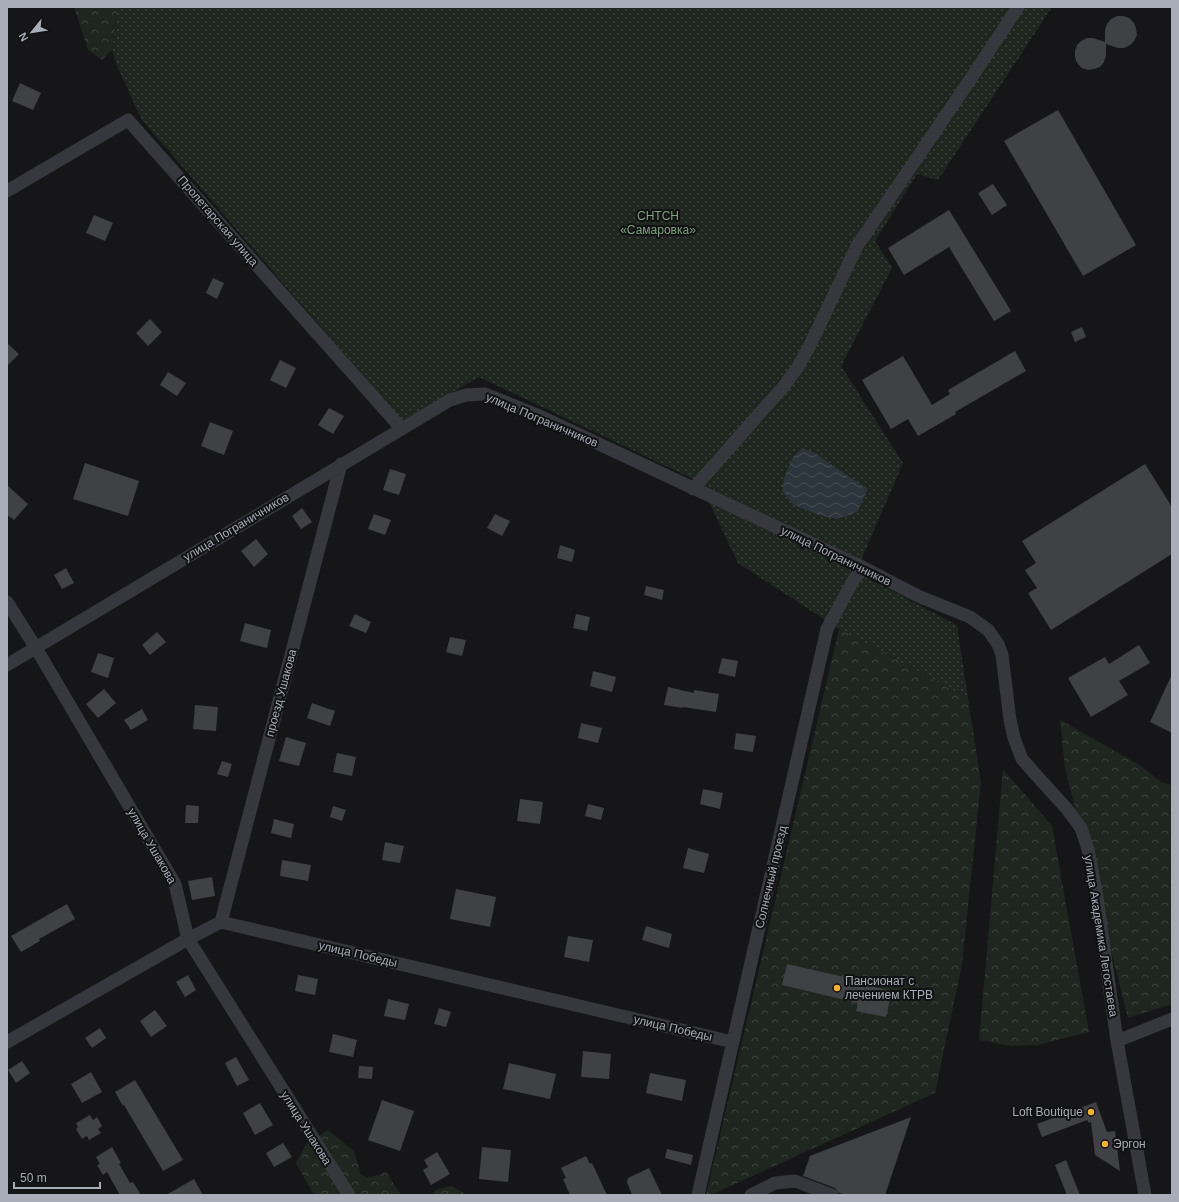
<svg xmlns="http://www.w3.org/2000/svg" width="1179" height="1202" font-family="Arial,sans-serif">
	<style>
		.forest { fill: url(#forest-crowns) }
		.garden { fill: url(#garden-dots) }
		.water { fill: url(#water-waves) }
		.building { fill: #404145 }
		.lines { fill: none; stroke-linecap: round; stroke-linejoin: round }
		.street { stroke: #37383d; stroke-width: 13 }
		.poi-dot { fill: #f2b134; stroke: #111113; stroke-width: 1.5 }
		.labels { text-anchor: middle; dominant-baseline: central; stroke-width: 4; stroke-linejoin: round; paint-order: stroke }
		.park-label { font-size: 12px; fill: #7fa381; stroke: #111113 }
		.street-label { font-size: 12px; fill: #a8adb8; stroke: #111113 }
		.poi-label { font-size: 12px; fill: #a8adb8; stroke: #111113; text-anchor: start }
	</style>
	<defs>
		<pattern id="forest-crowns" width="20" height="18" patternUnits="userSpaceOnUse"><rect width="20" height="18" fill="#1e261f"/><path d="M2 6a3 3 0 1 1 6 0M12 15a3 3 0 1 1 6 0" fill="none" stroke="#3c433d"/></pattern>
		<pattern id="garden-dots" width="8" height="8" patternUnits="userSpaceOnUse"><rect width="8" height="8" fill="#1e261f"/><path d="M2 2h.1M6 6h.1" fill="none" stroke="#3c433d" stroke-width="1.8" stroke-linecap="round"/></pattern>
		<pattern id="water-waves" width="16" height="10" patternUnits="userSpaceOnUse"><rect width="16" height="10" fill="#2c353c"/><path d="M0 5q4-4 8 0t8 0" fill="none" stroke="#485056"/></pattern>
	</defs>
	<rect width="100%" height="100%" fill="#161618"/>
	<path class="forest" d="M74,7H118L112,50L102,60L88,50Z
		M839,629L968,698L981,782L962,964L935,1093L711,1195H706Z
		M1060,720L1141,766L1161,782L1172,785V1004L1128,1018L1065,768Z
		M1003,769L1052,826L1089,1032L1038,1045L1011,1046L979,1040Z
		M328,1130L354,1151L361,1175L368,1178L386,1172L401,1195H314L296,1163L306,1144Z
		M452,1186L467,1195H431L437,1189Z"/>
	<path class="garden" d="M118,7H1052L938,180L917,174L875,241L892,268L841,366L903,463L856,572L957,625L968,698L839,629L738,563L701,486L689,477L479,377L402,421L142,120L117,66L112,50Z"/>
	<path class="water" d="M802,448L817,454L836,468L868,489L857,512L837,519L816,514L794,505L782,491L784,478L793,457Z"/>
	<path class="building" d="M1117,16H1123L1129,18L1134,23L1136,28L1137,35L1134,41L1130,45L1124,48H1118L1106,44V56L1104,62L1100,67L1094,69L1088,70L1082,68L1077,63L1075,57V51L1077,45L1081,41L1087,38H1093L1105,42V30L1107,24L1111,19Z
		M20,83L41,93L33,110L12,101Z
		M1058,110L1136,245L1083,276L1004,141Z
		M993,184L1007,205L992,215L978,193Z
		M949,210L1011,311L994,321L949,247L904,275L888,248Z
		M94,215L113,223L105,241L86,233Z
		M213,278L224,283L217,299L206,293Z
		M150,319L162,332L148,346L136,333Z
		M1082,327L1086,337L1075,342L1071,332Z
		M7,343L19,354L7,366Z
		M1015,351L1026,371L955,412L956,414L918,436L908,419L891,429L862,380L903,356L932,405L950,394L948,390Z
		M280,360L296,368L286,388L270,380Z
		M168,372L186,383L177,396L160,385Z
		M329,408L344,416L333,434L318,425Z
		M210,422L233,431L224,455L201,446Z
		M85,463L139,481L128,516L73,499Z
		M1145,464L1172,507V554L1051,630L1028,593L1037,588L1025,570L1036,563L1022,541Z
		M390,469L406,474L399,495L383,490Z
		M7,485L28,504L14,520L7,515Z
		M302,508L312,522L301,529L292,516Z
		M374,514L391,520L385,535L368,529Z
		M495,514L510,521L502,536L487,528Z
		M256,539L268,554L254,567L241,551Z
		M560,545L575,550L572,562L557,558Z
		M66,568L74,583L62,589L54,575Z
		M646,586L664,590L662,600L644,595Z
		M355,614L371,622L366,633L349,626Z
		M576,614L590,617L587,631L573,628Z
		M245,623L271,630L267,648L240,641Z
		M157,632L166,642L150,655L142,645Z
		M450,637L466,640L462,656L446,652Z
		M1139,645L1150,663L1119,681L1128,695L1091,717L1068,678L1105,657L1109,664Z
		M98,653L114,658L108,678L91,672Z
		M722,658L738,661L735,677L718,673Z
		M593,671L616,677L612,692L590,686Z
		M1172,674V733L1150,722Z
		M668,687L694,693V690L719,694L716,712L683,707V708L664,705Z
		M104,689L116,703L98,718L86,704Z
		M312,703L335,711L330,726L307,718Z
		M195,705L218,707L216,731L193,729Z
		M142,709L148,720L131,730L124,720Z
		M581,723L602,728L598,743L578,738Z
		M736,733L756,736L753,752L734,749Z
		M286,737L306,743L299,766L279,761Z
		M337,753L356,757L352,776L333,772Z
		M222,761L232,764L228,777L217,774Z
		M703,789L723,793L720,809L700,804Z
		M520,799L543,802L540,824L517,821Z
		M588,804L604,808L601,820L585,816Z
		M186,805L199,806L198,823H185Z
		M333,806L346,810L342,821L330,817Z
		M274,819L294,824L291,838L271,833Z
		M385,842L404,846L400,863L382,860Z
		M688,848L709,854L704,873L683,868Z
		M282,860L311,865L308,881L280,876Z
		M212,877L215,896L192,900L188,881Z
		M456,889L496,897L490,927L450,919Z
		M67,904L75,919L39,939L40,941L21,952L11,936Z
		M646,926L672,934L669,948L642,940Z
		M568,936L593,940L589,962L564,957Z
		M787,964L862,981L861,984L892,991L886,1017L856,1011L858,1003L782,985Z
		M188,975L196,990L185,997L176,982Z
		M298,975L318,979L315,995L295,991Z
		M388,999L409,1004L405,1020L384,1016Z
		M439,1008L451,1012L446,1027L434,1024Z
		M155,1010L167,1026L151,1037L140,1021Z
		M100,1028L106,1038L92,1048L85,1038Z
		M333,1034L357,1040L353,1057L329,1052Z
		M583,1051L611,1054L609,1079L581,1077Z
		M236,1057L249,1080L237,1086L225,1063Z
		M22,1061L30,1073L16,1083L8,1070Z
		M509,1063L556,1074L550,1099L503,1089Z
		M359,1066L373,1067L372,1079L358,1078Z
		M91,1072L102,1092L82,1103L71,1084Z
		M650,1073L686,1080L682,1101L646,1093Z
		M135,1080L183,1160L163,1171L124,1105L123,1106L115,1092Z
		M382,1100L414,1111L400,1151L368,1140Z
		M1096,1102L1107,1132L1115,1131L1120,1171L1095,1155L1091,1122L1089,1123L1087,1120L1042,1137L1037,1124Z
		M260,1103L273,1125L255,1135L243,1113Z
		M90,1115L93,1120L97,1117L102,1126L98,1129L101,1133L89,1140L87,1136L82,1139L76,1129L78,1127L76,1123Z
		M911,1117L885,1195H846L839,1193L835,1188L803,1176L810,1156Z
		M283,1143L292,1157L274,1167L266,1153Z
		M112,1147L121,1163L119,1164L130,1183L133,1182L141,1195H120L107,1172L103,1175L97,1165L100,1164L96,1157Z
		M482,1147L511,1150L508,1182L479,1179Z
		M667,1149L693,1155L691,1165L665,1158Z
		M437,1152L450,1174L431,1185L423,1170L428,1167L424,1160Z
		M586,1156L590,1164L592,1163L607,1195H570L563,1179L566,1178L561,1168Z
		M1066,1160L1080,1195H1067L1055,1165Z
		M649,1168L662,1195H632L627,1182L628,1178Z
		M194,1179L203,1195H166Z"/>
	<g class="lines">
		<path class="street" d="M7,191L128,120L401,428
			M693,489L784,386L798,367L811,343L857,246L970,80L1018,7
			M7,602L36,648L175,884L188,939L349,1195
			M7,665L450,400L466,395L485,394L537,415L864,568L918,596L970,617L988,630L998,644L1002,655L1010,720L1014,738L1022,759L1037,776L1067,809L1081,828L1088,849L1096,891L1117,1041L1145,1195
			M221,922L341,464
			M1117,1041L1172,1019
			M7,1042L188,939L221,922L733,1042
			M698,1195L827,629L854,579L864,568
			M751,1195L775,1183L795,1181L832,1195"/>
	</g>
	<g class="poi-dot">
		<circle cx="837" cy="988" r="4"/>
		<circle cx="1091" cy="1112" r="4"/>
		<circle cx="1105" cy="1144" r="4"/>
	</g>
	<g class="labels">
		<g class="park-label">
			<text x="658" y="216">СНТСН<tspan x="658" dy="14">«Самаровка»</tspan></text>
		</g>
		<g class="street-label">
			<text transform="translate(218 221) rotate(49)">Пролетарская улица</text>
			<text transform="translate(542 420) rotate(23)">улица Пограничников</text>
			<text transform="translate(236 527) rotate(-31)">улица Пограничников</text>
			<text transform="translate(836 556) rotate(26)">улица Пограничников</text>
			<text transform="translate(281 693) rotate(-75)">проезд Ушакова</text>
			<text transform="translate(152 846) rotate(60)">улица Ушакова</text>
			<text transform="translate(771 877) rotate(-77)">Солнечный проезд</text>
			<text transform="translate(1101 936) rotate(81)">улица Академика Легостаева</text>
			<text transform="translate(358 954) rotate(13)">улица Победы</text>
			<text transform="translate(673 1028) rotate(13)">улица Победы</text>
			<text transform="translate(306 1128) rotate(58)">улица Ушакова</text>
		</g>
		<g class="poi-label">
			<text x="845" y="981">Пансионат с<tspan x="845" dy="14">лечением КТРВ</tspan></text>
			<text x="1083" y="1112" text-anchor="end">Loft Boutique</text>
			<text x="1113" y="1144">Эргон</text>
		</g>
	</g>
	<rect width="1179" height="1202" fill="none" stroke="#a8adb8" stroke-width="16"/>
	<g transform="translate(32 32) rotate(240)" stroke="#111113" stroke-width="3" paint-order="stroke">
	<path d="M0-3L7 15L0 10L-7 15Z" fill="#a8adb8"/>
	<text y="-6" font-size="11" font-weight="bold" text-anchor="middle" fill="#a8adb8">N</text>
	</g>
	<path d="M14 1182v6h86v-6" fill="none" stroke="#a8adb8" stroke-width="2"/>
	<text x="20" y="1182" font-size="12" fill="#a8adb8" stroke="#111113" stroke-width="3" paint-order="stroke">50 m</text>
</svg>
